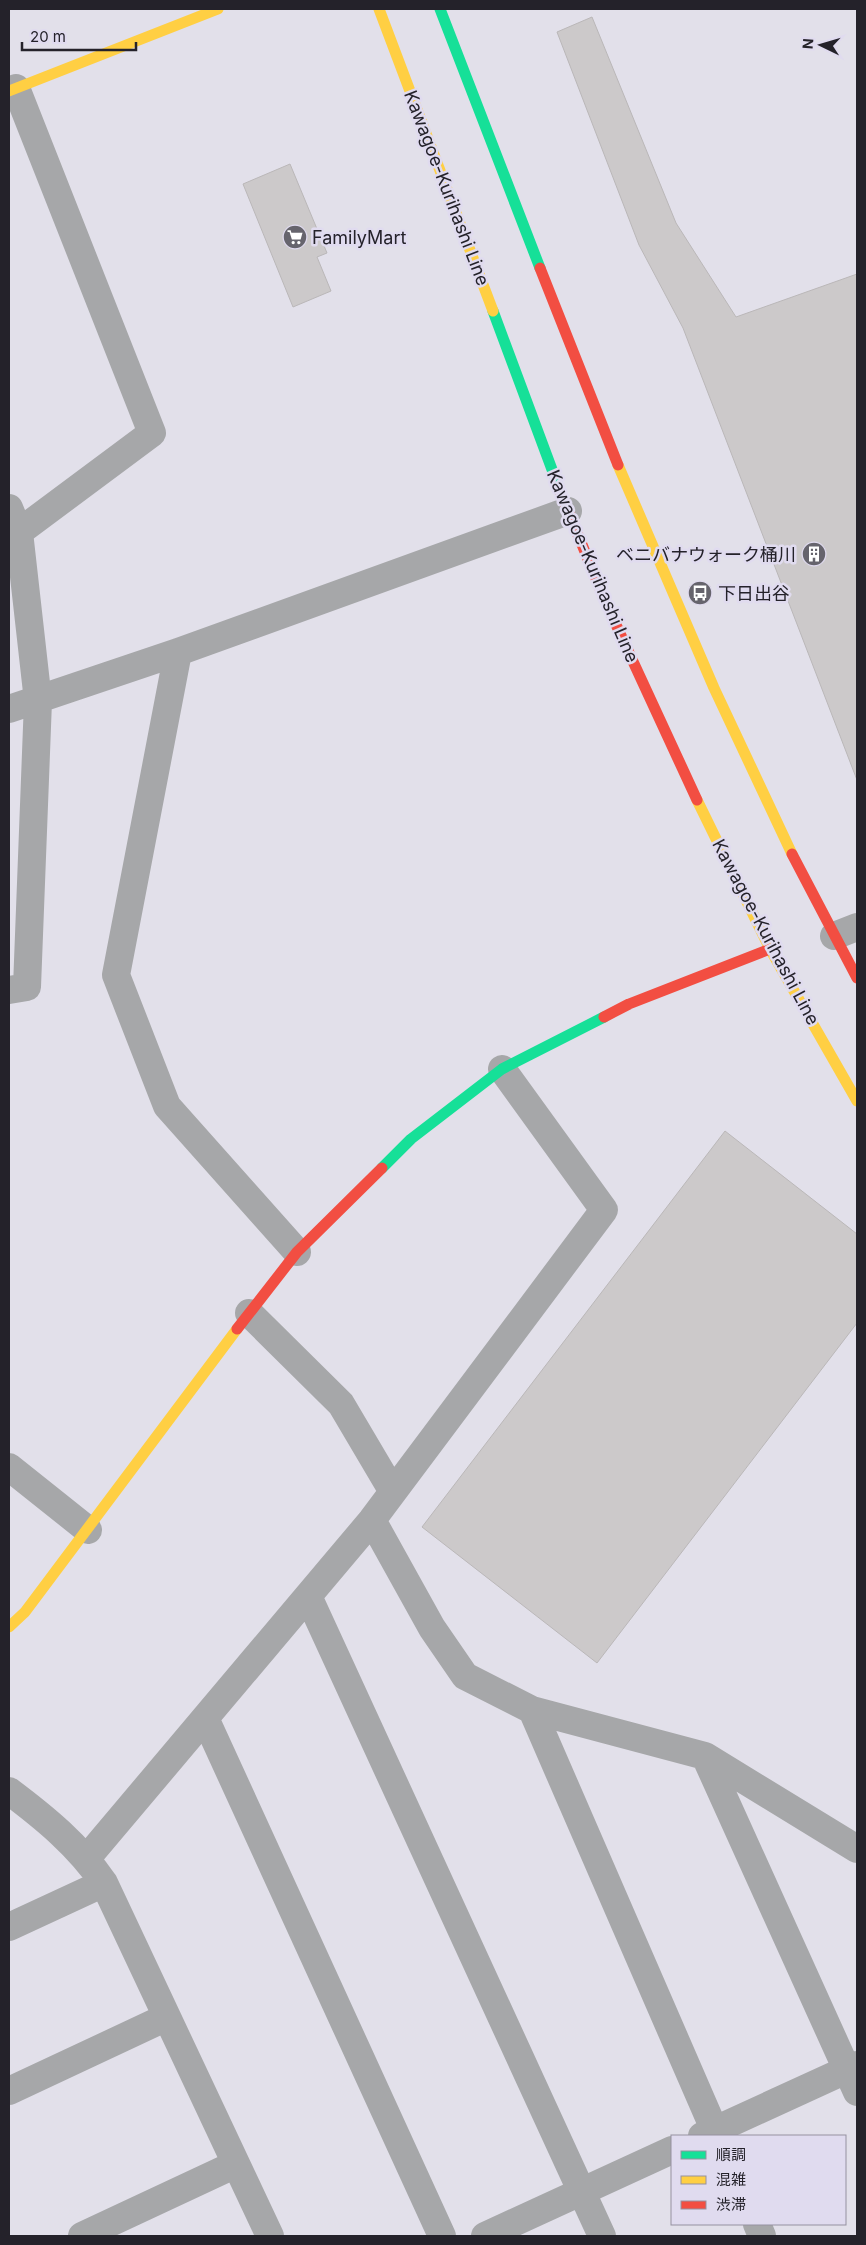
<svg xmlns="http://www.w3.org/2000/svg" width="866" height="2245" font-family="Inter,'Noto Sans JP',sans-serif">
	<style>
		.building { fill: #ccc9ca; stroke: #bab7b8 }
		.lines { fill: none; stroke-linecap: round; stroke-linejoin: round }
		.street { stroke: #a6a7a9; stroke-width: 28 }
		.fast { stroke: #16e098; stroke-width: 11 }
		.slow { stroke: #ffcf43; stroke-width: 11 }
		.jam { stroke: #f24e42; stroke-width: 11 }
		.labels { text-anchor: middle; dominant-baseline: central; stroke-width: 5; stroke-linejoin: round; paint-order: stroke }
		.street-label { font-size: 18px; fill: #24222a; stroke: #e0dbef }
		.poi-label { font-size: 18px; fill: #24222a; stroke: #e0dbef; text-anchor: start }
	</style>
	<rect width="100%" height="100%" fill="#e2e0ea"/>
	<path class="building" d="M592,17L676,223L736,317L857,274V780L683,328L639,245L557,32Z
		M290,164L327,253L317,257L331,291L293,307L243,184Z
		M725,1131L857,1234V1323L597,1663L422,1527Z"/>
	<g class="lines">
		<path class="street" d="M16,88L152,433L19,532
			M9,508L19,532L38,701L27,987L9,990
			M178,652L116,975L167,1106L297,1252
			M9,709L178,652L568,511
			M834,936L857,927
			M249,1313L341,1404L393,1492
			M9,1467L88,1530
			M372,1520L432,1628L465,1676L532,1710L717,2136
			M308,1596L602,2236
			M532,1710L705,1756L857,1849
			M205,1718L442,2236
			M705,1756L857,2092
			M9,1791C45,1818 78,1845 104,1883L270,2236
			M87,1858L372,1520L604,1210L502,1069
			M9,1927L104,1883
			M9,2091L167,2017
			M702,2136L857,2065
			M757,2224L762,2236
			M82,2236L236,2164
			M485,2236L672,2150"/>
		<path class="fast" d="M440,9L540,268
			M493,311L560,491
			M382,1168L411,1139L502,1069L604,1017"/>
		<path class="slow" d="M379,9L493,311
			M9,91L218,9
			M618,465L714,688L792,854
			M697,800L770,949L857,1101
			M9,1627L25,1612L237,1329"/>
		<path class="jam" d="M540,268L618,465
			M560,491L606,603L697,800
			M792,854L857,978
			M604,1017L629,1004L770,949
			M237,1329L297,1252L382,1168"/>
	</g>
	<defs>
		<g id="supermarket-disc" transform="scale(1.25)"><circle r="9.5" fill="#66646d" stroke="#e0dbef"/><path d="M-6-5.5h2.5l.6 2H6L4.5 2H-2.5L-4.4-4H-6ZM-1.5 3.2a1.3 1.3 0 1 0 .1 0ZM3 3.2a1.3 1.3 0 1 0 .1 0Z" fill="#fff"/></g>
		<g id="building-disc" transform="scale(1.25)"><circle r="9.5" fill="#66646d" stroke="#e0dbef"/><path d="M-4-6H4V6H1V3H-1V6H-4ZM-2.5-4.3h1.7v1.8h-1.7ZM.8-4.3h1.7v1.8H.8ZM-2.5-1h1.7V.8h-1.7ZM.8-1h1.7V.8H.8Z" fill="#fff"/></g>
		<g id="bus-disc" transform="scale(1.25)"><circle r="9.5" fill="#66646d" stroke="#e0dbef"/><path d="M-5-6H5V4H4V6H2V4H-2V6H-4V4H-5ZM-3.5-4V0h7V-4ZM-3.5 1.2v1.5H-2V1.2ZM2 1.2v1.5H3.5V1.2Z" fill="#fff"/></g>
	</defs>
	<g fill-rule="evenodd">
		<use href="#supermarket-disc" x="295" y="237"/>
		<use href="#building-disc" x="814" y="554"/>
		<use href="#bus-disc" x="700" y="593"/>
	</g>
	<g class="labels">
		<g class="street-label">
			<text transform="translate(447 188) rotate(69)">Kawagoe-Kurihashi Line</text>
			<text transform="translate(593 566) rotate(67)">Kawagoe-Kurihashi Line</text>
			<text transform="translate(766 932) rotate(62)">Kawagoe-Kurihashi Line</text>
		</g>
		<g class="poi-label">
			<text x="312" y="237">FamilyMart</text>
			<text x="796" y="554" text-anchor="end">ベニバナウォーク桶川</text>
			<text x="718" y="593">下日出谷</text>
		</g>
	</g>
	<rect width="866" height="2245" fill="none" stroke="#24222a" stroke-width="20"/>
	<rect x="671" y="2135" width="175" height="90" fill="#e0dbef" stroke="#9591a0"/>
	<rect x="681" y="2151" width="25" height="8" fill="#16e098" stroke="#9591a0"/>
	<text x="716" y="2160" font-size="15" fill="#24222a">順調</text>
	<rect x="681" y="2176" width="25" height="8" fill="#ffcf43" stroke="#9591a0"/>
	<text x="716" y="2185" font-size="15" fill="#24222a">混雑</text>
	<rect x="681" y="2201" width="25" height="8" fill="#f24e42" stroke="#9591a0"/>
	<text x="716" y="2210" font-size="15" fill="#24222a">渋滞</text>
	<g transform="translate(821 45) rotate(275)" stroke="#e0dbef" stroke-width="4" paint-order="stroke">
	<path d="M0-4L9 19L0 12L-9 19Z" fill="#24222a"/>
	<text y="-8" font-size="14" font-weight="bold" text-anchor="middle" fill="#24222a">N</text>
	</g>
	<path d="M22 42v8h114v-8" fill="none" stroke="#24222a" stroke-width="2.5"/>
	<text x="30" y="42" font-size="15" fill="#24222a" stroke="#e0dbef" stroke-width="4" paint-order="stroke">20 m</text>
</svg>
